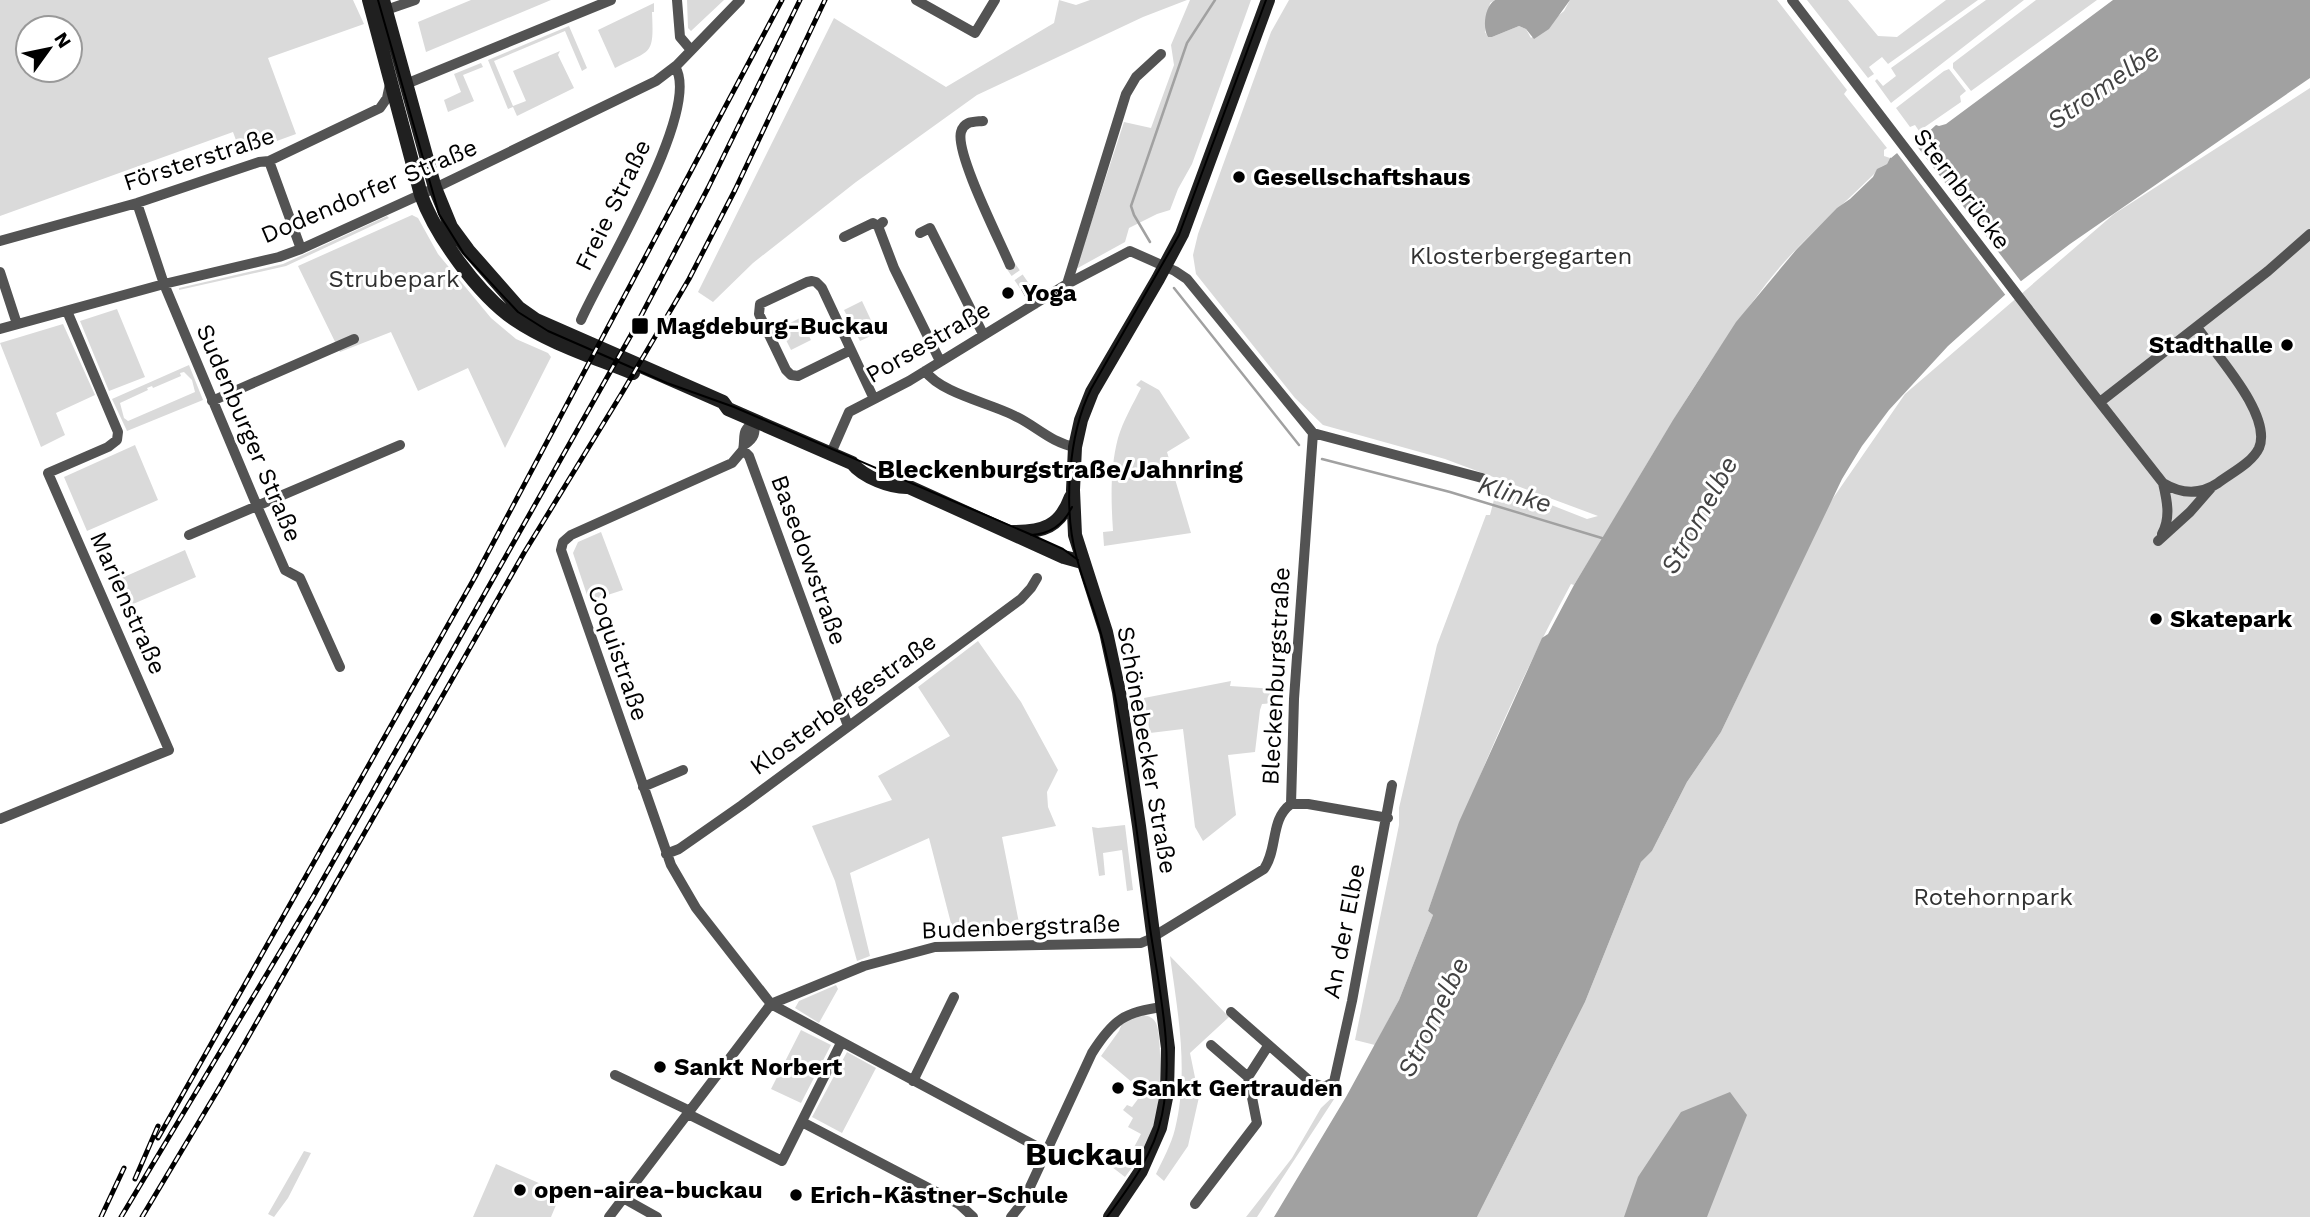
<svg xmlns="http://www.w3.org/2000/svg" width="2310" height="1217" font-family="'Work Sans',sans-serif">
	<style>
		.green { fill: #dadada; fill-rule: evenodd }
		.water { fill: #a1a1a1 }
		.pier { fill: #fff }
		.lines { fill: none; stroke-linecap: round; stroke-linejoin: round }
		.stream { stroke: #a1a1a1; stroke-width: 2.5 }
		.street-tunnel { stroke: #d9d9d9; stroke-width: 10; stroke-dasharray: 10 5; stroke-linecap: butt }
		.street { stroke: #535353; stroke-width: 10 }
		.secondary { stroke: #202020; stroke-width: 14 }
		.tram { stroke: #000; stroke-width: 2 }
		.rail-casing { stroke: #000; stroke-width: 5 }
		.rail { stroke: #fff; stroke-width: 2.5; stroke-dasharray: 8; stroke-linecap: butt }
		.poi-dot { fill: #000; stroke: #fff; stroke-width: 2.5 }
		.labels { text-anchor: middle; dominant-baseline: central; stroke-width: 6; stroke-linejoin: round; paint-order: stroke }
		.street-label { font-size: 24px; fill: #000; stroke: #fff }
		.poi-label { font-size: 24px; font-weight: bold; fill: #000; stroke: #fff; text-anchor: start }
		.park-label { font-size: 24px; fill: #313131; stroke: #fff }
		.water-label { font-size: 26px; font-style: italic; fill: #424242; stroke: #fff }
		.neighbourhood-label { font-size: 26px; font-weight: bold; fill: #000; stroke: #fff }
		.district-label { font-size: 32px; font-weight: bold; fill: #000; stroke: #fff }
	</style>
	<rect width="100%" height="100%" fill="#fff"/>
	<path class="green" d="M0,0H353L364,24L268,58L296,134L241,154L233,132L0,216ZM28,28H70V70H28Z
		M471,0H551L426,52L418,22Z
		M687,0H724L691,31L688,28Z
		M1059,0L1076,5L1090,0H1187L1143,17L977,95L856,182L753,263L713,302L698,292L834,18L946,87L1054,23Z
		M1190,0H1251L1192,164L1178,189L1170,210L1157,214L1129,228L1125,242L1076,269L1124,122L1151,128L1174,65L1171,45Z
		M1289,0H1495L1490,3L1485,32L1488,37H1492L1519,26L1526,29L1531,38L1564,11L1570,0H1777L1847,90L1844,94L1887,148L1884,150V156L1890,158L1887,164L1881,167C1843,206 1800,240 1766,284C1693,378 1637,484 1574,585L1571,584C1514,689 1468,799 1428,911L1433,915L1399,1000L1375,1045L1355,1040L1399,825V808L1437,645L1486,515H1490L1497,488H1508L1587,519L1598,516L1445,459L1323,425L1295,398L1196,274L1193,255L1198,234L1271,32Z
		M1807,0H1848L1878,36L1897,37L1946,0H1978L1888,64L1882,57L1869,67L1874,74L1868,78Z
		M1986,0H2024L1891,103L1875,81L1877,79L1883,86L1896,76L1891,68Z
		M2036,0H2097L1971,91L1953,68V63Z
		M654,3V12H652C654,56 652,49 615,68L598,30Z
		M569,26L587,68L582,71L565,31L494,61L513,106L526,101L513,71L560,51L558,55L574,88L517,116L513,107L508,109L488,60Z
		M481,63L483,67L463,75L474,101L448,112L444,100L461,92L454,74Z
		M1949,69L1966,91L1960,96L1961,102L1919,131L1915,125L1910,127L1896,108L1944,71Z
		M2310,88V1217H1477L1585,1002L1641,862L1652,851L1687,782L1721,732L1829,504L1905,394L2114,214Z
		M412,215L418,218L438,254L491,318L516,339L548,353L551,357L505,448L468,368L418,391L391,332L340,352L298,266Z
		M387,216L389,218L286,266L179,290V288L283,264Z
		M862,301L877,333L860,341L844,310Z
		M117,309L145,377L109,391L80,321Z
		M800,318L811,340L791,350L780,328Z
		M63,324L95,395L56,413L65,435L41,447L0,343Z
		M189,365L203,400L127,431L112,399ZM184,372L192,380L195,392L128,421L124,418L120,403L148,390L147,388L152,386L153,388L181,376L180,373Z
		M1141,380L1159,390L1190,438L1167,452L1191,533L1104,546L1103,532L1113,531C1111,501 1110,468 1118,438C1123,421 1133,404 1141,388L1136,385Z
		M135,445L158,500L87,531L64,477Z
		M601,532L623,590L589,601L573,553L578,542Z
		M185,550L196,577L126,607L115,581Z
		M978,641L1021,702L1058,770L1047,792L1048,807L1056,826L1002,837L1021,933L954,935L929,838L850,873L870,956L857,961L835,881L812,826L892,800L878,776L950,736L918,687Z
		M1231,681L1230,686L1276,689L1275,703L1262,704L1260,710L1255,752L1228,755L1236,815L1203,841L1195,827L1183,729L1150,733L1144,698Z
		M1125,825L1133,890L1127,891L1122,850L1103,853L1105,875L1099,876L1092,827L1098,828Z
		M1170,956L1229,1017L1190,1053L1199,1097L1188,1146L1164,1181L1156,1174C1163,1159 1171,1145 1175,1129C1189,1072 1178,1014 1170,956Z
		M836,985L838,989L819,1023L795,1008L799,1001Z
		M1143,1015C1148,1016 1153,1017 1156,1023C1163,1038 1160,1109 1155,1125C1149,1144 1137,1161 1125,1177L1112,1167L1124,1148L1132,1151L1141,1134L1128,1127L1133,1118L1123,1110L1127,1105L1132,1107L1138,1099L1135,1095L1140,1089L1101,1056L1119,1031L1123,1021Z
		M801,1030L831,1045L801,1103L771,1089Z
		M847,1052L876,1068L842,1133L812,1117Z
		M1340,1090L1257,1217H1246L1292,1158L1321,1108Z
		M304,1151L311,1153L288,1198L274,1217L268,1214Z
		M496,1164L561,1193L551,1217H473Z"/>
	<path class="water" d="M1495,0H1570L1549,29L1534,39L1526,29L1519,26L1492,37H1488C1482,27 1485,6 1495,0Z
		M2113,0H2310V78L2070,244L2016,285L1948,346L1889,410L1862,446L1842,479L1721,732L1687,782L1652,851L1641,862L1585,1002L1477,1217H1274L1346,1097L1399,1000L1433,915L1428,911L1459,822L1542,638L1548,634L1574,585L1673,420L1736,322L1796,250L1837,208L1850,199L1873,177L1877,169L1887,164L1890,158L1922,134L1925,135L1936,125L1939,126L1946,124Z
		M1730,1092L1747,1115L1707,1217H1624L1638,1177L1681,1112Z"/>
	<path class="pier" d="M1917,133L1919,136L1913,141L2023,284L2007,297L1897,153L1891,158L1889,155Z"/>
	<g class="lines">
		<path class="stream" d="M1150,242L1134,215L1131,206L1187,43L1215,0
			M1174,288L1299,445
			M1322,459L1450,492L1605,539"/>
		<path class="street-tunnel" d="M1010,265L1026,288"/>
		<path class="street" d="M677,0L680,37L691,50
			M916,0L975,33L995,0
			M1792,0L2083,381L2163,483C2181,494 2200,495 2218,483C2231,473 2252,463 2259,448C2273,415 2215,354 2197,327
			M386,10L415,0
			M406,84L611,0
			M983,121C973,122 964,121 961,132C955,153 1000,241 1010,265
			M269,161L301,249
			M137,203L164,284L257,506L285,570L300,578L340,667
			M883,222L878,226L894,268L940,361
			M920,233L930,228L983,334
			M844,237L873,223L878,226
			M0,241L137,203L259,162L269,161L380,108L387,98L390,84
			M0,272L17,324
			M1067,284L1126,94L1136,77L1161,54
			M1026,288L1035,304
			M581,320C601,274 703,108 675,67
			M0,329L164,284L279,257L301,249L435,188L656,81L677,65L740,0
			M851,350L798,376L791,375L786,370L759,314L760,304L807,282L812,281L816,282L822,288L874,399
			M925,371C942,394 991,403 1017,417C1037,427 1052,443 1075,447
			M212,401L354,339
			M2100,402L2268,271L2310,234
			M755,421C740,432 746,436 743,450L732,463L571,535L563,542L561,550L671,865L696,908L771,1004L1047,1152
			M744,445C755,438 755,433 755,421
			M743,450L749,456L848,726
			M831,453L849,412L909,381L1067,284L1130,251L1175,271L1187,279L1313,433L1482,478
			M2162,534C2171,518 2167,500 2163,483
			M189,535L400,445
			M2158,541L2190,512L2211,488
			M643,787L683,770
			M1291,804H1308L1388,818
			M0,819L169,750L48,473L108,447L117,440L118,432L67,311
			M666,854L679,849L742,805L1021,599L1031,588L1037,578
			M771,1004L864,966L935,947L1141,943L1148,940L1264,869C1278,849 1270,819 1291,804L1294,699L1313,433
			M1231,1012L1312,1083L1324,1087L1334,1082L1352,1001L1392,785
			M615,1075L690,1111
			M1248,1077L1268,1046
			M913,1081L954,997
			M688,1114L782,1161L841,1043
			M802,1122L959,1204L973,1217
			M623,1198L657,1217
			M1195,1204L1257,1123L1248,1077L1211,1045
			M609,1217L771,1004
			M1011,1217L1023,1202L1092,1053C1113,1020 1125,1011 1164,1007"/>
		<path class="secondary" d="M369,0L421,195C436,236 478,294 514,319C549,343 594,357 633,373
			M383,0L435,188L451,227L468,250L519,308L536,320L723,402L728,409L852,463C863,477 891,488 909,487L1064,557L1082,562
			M1013,532C1043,532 1060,527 1071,497
			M1110,1217L1141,1171L1160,1128L1167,1093L1168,1048L1139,826L1119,692L1106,632L1075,535L1073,490L1075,447L1081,420L1092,392L1158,279L1182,234L1268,0"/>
		<path class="tram" d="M378,0L439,214L464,254L518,312L548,331L667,383L734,407L1032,535L1063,549L1078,560
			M1031,535C1050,534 1064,524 1072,507
			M1107,1217C1130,1186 1154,1154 1162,1115C1175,1051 1158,985 1149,921C1136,828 1126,736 1104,645C1097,615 1085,588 1077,559C1063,510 1068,435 1091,389L1179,235L1266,0"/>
		<g class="rail-casing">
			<path id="rail" d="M158,1138L475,577L782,0
				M135,1179L158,1126
				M101,1217L124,1168
				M121,1217L313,897L631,335L708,188L800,0
				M142,1217L218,1090L524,553L622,393L689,279L735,190L825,0"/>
		</g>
		<use href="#rail" class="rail"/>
	</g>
	<g class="poi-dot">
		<circle cx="1239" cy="177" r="7"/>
		<circle cx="1008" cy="293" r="7"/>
		<rect x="631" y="317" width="18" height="18" rx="3.5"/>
		<circle cx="2287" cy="345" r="7"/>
		<circle cx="2156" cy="619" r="7"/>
		<circle cx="660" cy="1067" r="7"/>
		<circle cx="1118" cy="1088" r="7"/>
		<circle cx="520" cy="1190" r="7"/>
		<circle cx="796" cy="1195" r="7"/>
	</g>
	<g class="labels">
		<g class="street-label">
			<text transform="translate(199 159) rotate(-18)">Försterstraße</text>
			<text transform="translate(1962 189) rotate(53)">Sternbrücke</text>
			<text transform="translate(369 191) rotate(-23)">Dodendorfer Straße</text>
			<text transform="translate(613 205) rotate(-64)">Freie Straße</text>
			<text transform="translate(928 342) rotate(-30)">Porsestraße</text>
			<text transform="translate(249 433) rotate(67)">Sudenburger Straße</text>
			<text transform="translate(809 560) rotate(70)">Basedowstraße</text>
			<text transform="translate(128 603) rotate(66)">Marienstraße</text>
			<text transform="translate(618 653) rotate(71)">Coquistraße</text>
			<text transform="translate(1276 676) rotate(-87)">Bleckenburgstraße</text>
			<text transform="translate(843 704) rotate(-36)">Klosterbergestraße</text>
			<text transform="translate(1147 750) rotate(80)">Schönebecker Straße</text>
			<text transform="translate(1021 927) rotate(-2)">Budenbergstraße</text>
			<text transform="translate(1344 931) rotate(-79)">An der Elbe</text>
		</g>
		<g class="poi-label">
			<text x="1253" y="177">Gesellschaftshaus</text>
			<text x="1022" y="293">Yoga</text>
			<text x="656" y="326">Magdeburg-Buckau</text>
			<text x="2273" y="345" text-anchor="end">Stadthalle</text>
			<text x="2170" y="619">Skatepark</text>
			<text x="674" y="1067">Sankt Norbert</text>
			<text x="1132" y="1088">Sankt Gertrauden</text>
			<text x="534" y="1190">open-airea-buckau</text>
			<text x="810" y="1195">Erich-Kästner-Schule</text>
		</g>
		<g class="park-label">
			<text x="1521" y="256">Klosterbergegarten</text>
			<text x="394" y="279">Strubepark</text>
			<text x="1993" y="897">Rotehornpark</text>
		</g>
		<g class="water-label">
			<text transform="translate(2103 86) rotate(-35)">Stromelbe</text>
			<text transform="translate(1515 494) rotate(16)">Klinke</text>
			<text transform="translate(1699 515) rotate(-61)">Stromelbe</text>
			<text transform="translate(1433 1017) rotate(-64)">Stromelbe</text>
		</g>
		<g class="neighbourhood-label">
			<text x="1060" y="469">Bleckenburgstraße/Jahnring</text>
		</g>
		<g class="district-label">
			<text x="1084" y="1154">Buckau</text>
		</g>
	</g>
	<g transform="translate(49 49) rotate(57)"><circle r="33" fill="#ffffff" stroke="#999999" stroke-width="2"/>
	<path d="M0-5L12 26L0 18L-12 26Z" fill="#000000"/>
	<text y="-10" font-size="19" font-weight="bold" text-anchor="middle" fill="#000000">N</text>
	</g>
</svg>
